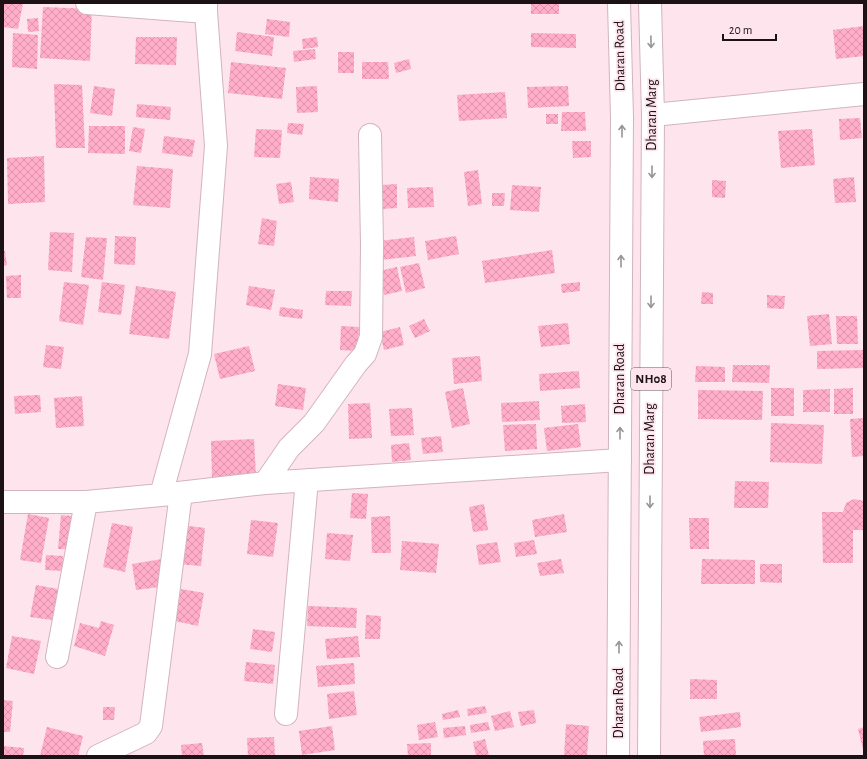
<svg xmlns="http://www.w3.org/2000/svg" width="867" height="759" font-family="'Alegreya Sans',sans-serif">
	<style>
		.building { fill: url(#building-cross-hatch) }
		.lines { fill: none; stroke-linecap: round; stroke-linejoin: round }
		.minor-casing { stroke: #d3b4be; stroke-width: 24 }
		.major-casing { stroke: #d3b4be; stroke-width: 24 }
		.minor { stroke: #fff; stroke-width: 22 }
		.major { stroke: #fff; stroke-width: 22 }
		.oneway { stroke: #999496 }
		.labels { text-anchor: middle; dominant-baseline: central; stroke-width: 3.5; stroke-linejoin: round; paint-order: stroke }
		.shield { fill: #fee4ec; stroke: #605056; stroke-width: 1 }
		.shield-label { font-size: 13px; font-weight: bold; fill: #1c1115 }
		.street-label { font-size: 14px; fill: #1c1115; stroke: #fee4ec }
	</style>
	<defs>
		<pattern id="building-cross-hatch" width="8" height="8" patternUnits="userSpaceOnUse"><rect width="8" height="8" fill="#ffadc9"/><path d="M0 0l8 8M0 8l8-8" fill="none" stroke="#da94ac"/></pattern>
	</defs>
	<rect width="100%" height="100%" fill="#fee4ec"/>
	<path class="building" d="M3,3H23L18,29L3,27Z
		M531,3H559V14H531Z
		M43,7L92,9L90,61L40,58Z
		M38,18L39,31L28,32L27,19Z
		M267,19L290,22L289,37L265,34Z
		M864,26V56L836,59L833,30Z
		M237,32L274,37L272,56L235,51Z
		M13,33L38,35L37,69L12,67Z
		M531,33L576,34V48L531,47Z
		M136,37H177L176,65L135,64Z
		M317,37L318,47L303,49L302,39Z
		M315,49L316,59L294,62L293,51Z
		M338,52H354V73H338Z
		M409,59L411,69L396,73L394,63Z
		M231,62L286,68L282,99L228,93Z
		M362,62H388L389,79H362Z
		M54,84L82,85L85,148H56Z
		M94,86L115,89L112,116L90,113Z
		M317,86L318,112L297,113L296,87Z
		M568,86L569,106L528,108L527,87Z
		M505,92L507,118L459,121L457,95Z
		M137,104L171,107L170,120L136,117Z
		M562,112H585L586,131H561Z
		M546,114H558V124H546Z
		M860,118L862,138L840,140L839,119Z
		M288,123L304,124L302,135L287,133Z
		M89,126H125V154L88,153Z
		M133,127L145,129L141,153L129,151Z
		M256,129L282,130L280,158L254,157Z
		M812,129L815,165L781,168L778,131Z
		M164,136L195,140L192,157L162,153Z
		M572,141H591V157L573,158Z
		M44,156L45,202L8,204L7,158Z
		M137,166L173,169L170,208L133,205Z
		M478,170L482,204L468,206L464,172Z
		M310,177L339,179L338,202L309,199Z
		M854,177L856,202L835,203L833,179Z
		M712,180L726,181L725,198L712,197Z
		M291,182L294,202L279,204L276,184Z
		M397,184V208L382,209V185Z
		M512,185L541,187L539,212L510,210Z
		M433,187L434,207L408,208L407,188Z
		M492,193H505L504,206H492Z
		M262,218L277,221L274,246L258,244Z
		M50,232L74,233L72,272L48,270Z
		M115,236L136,237L135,265L114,264Z
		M456,236L459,254L428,260L425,241Z
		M86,237L107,238L103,280L81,277Z
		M414,237L416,256L381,260L379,241Z
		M552,250L555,273L485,283L482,261Z
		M3,251H5L7,265L3,266Z
		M419,263L425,288L406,293L400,267Z
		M397,267L402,291L384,295L379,271Z
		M21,275V298H7L6,276Z
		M64,282L89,285L83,325L59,321Z
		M102,282L125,285L121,315L98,312Z
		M580,282V291L562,293L561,284Z
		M136,286L176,292L169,339L129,334Z
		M249,286L275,290L271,310L246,305Z
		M326,291H352L351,306L325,305Z
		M702,292L713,293V304H701Z
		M767,295L785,296L784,309L767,308Z
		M280,307L303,310L302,319L279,316Z
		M829,314L832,344L810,346L807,316Z
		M836,316H857L858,344H837Z
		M424,319L430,331L415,338L409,326Z
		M568,323L570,344L541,347L538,326Z
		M341,326L359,327L358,351L340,350Z
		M400,327L404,345L384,350L380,332Z
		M46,345L64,347L61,369L43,367Z
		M249,346L255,371L220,379L214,354Z
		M864,350V368L817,369V351Z
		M480,356L482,381L454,384L452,358Z
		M733,365H770L769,383L732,382Z
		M696,366L725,367V382H695Z
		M579,371L580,388L540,391L539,374Z
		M278,384L306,388L303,410L275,406Z
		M463,388L470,424L452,428L445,392Z
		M771,388H794V416H771Z
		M853,388V414H834V389Z
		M830,389V412H803V390Z
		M698,390L763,391L762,420L698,419Z
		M40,395L41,412L15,414L14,396Z
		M82,396L84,426L56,428L54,398Z
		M539,401L540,420L502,422L501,403Z
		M370,403L372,438L349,439L348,404Z
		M585,404L586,422L562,423L561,406Z
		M412,408L414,435L391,436L389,409Z
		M864,418V456L852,457L850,419Z
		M771,423L824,425L822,464L770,462Z
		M536,424L537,449L505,451L503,425Z
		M578,424L581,447L547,451L544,428Z
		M441,436L443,452L423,454L421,438Z
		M254,439L256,475L212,477L211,441Z
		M409,443L411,460L392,462L391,445Z
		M735,481L769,482L768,508H734Z
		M352,493L368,494L366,519L350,518Z
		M854,499L864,501V530H853V563H823L822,512H843L846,503Z
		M484,504L488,530L473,532L469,507Z
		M28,514L49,518L41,563L20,560Z
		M564,514L567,532L535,537L532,520Z
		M61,515L72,516L70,549H58Z
		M390,516L391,553H372L371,517Z
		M689,518H709V549H690Z
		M251,520L278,523L273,557L247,554Z
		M112,523L133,527L125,572L103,567Z
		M181,525L205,528L201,566L177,564Z
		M327,533L353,535L350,561L325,559Z
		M534,540L537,554L516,557L514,543Z
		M402,541L439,544L436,573L400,570Z
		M497,542L501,562L479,565L476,545Z
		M46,555L63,556L62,571L45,570Z
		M162,559L167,586L136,590L132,564Z
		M561,559L564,573L540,576L537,563Z
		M702,559L755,560V584H701Z
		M760,564H782V583L760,582Z
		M36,585L58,589L52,620L30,617Z
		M181,589L204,593L198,626L175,621Z
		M308,606L357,608L356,628L307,626Z
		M366,615L381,616L380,639H365Z
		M101,621L114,625L105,656L74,646L80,623L99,628Z
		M253,629L275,632L272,652L250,649Z
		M12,636L41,641L34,674L6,668Z
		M358,636L360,657L327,659L325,639Z
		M246,662L275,665L273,684L244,681Z
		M354,663L355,684L318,687L316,666Z
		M690,679L717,680V699H690Z
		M354,691L357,715L329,719L327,694Z
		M3,700L13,701L10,732H3Z
		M485,706L487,713L468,716L467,709Z
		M103,707H115L114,720H103Z
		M458,710L460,717L443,720L442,714Z
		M534,710L536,723L521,726L518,712Z
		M510,711L514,727L495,731L491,716Z
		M740,712L741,727L701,732L699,717Z
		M435,722L438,737L419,740L417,725Z
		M488,722L490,730L471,733L470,725Z
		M566,724L589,726L587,756H564Z
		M332,726L335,750L302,755L299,731Z
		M465,726L466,735L444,738L443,728Z
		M47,727L83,736L78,756H40Z
		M864,727V748L863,749L858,729Z
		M274,737L275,756H248L247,738Z
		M485,739L489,756H476L473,742Z
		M735,739L736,756H704L703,741Z
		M202,743L204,756H182L181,745Z
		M431,743V756H408L407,744Z
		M3,746L24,748L23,756H3Z"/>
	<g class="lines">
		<g class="minor-casing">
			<path id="minor" d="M87,3L206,12
				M653,115L864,94
				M265,483L289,448L314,423L356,364L365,354L371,337L372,245L370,135
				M161,495L265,483L620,460
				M3,502H86L161,495L200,354L216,146L206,12V3
				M57,657L86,502
				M286,714L307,480
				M98,756L146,733L151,726L181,493"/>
		</g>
		<g class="major-casing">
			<path id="major" d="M618,756L622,118L619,3
				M649,756L653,115L650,3"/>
		</g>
		<use href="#minor" class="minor"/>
		<use href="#major" class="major"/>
	</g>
	<defs><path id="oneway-shaft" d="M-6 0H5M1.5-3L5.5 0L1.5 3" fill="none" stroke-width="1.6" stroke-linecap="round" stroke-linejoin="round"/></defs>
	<g class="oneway">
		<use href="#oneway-shaft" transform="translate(651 42) rotate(89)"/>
		<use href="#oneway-shaft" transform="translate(622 131) rotate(-90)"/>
		<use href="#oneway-shaft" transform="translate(652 172) rotate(90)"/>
		<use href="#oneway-shaft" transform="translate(621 261) rotate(-90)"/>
		<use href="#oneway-shaft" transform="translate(651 302) rotate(90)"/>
		<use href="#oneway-shaft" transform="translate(620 433) rotate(-90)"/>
		<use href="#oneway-shaft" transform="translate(650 502) rotate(90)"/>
		<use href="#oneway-shaft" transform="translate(619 647) rotate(-90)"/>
	</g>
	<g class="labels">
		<rect class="shield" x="631" y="368" width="40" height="22" rx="3"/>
		<g class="shield-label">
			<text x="651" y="379">NH08</text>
		</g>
		<g class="street-label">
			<text transform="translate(620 56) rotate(-91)">Dharan Road</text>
			<text transform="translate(652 115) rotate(-90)">Dharan Marg</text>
			<text transform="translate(620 379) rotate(-90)">Dharan Road</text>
			<text transform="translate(650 439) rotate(-90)">Dharan Marg</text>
			<text transform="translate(619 703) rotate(-90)">Dharan Road</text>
		</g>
	</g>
	<rect width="867" height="759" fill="none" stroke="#1c1115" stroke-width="8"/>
	<path d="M723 34v6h53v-6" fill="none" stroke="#1c1115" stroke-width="2"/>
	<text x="729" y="34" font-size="12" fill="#1c1115" stroke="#fee4ec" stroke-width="3" paint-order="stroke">20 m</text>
</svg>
